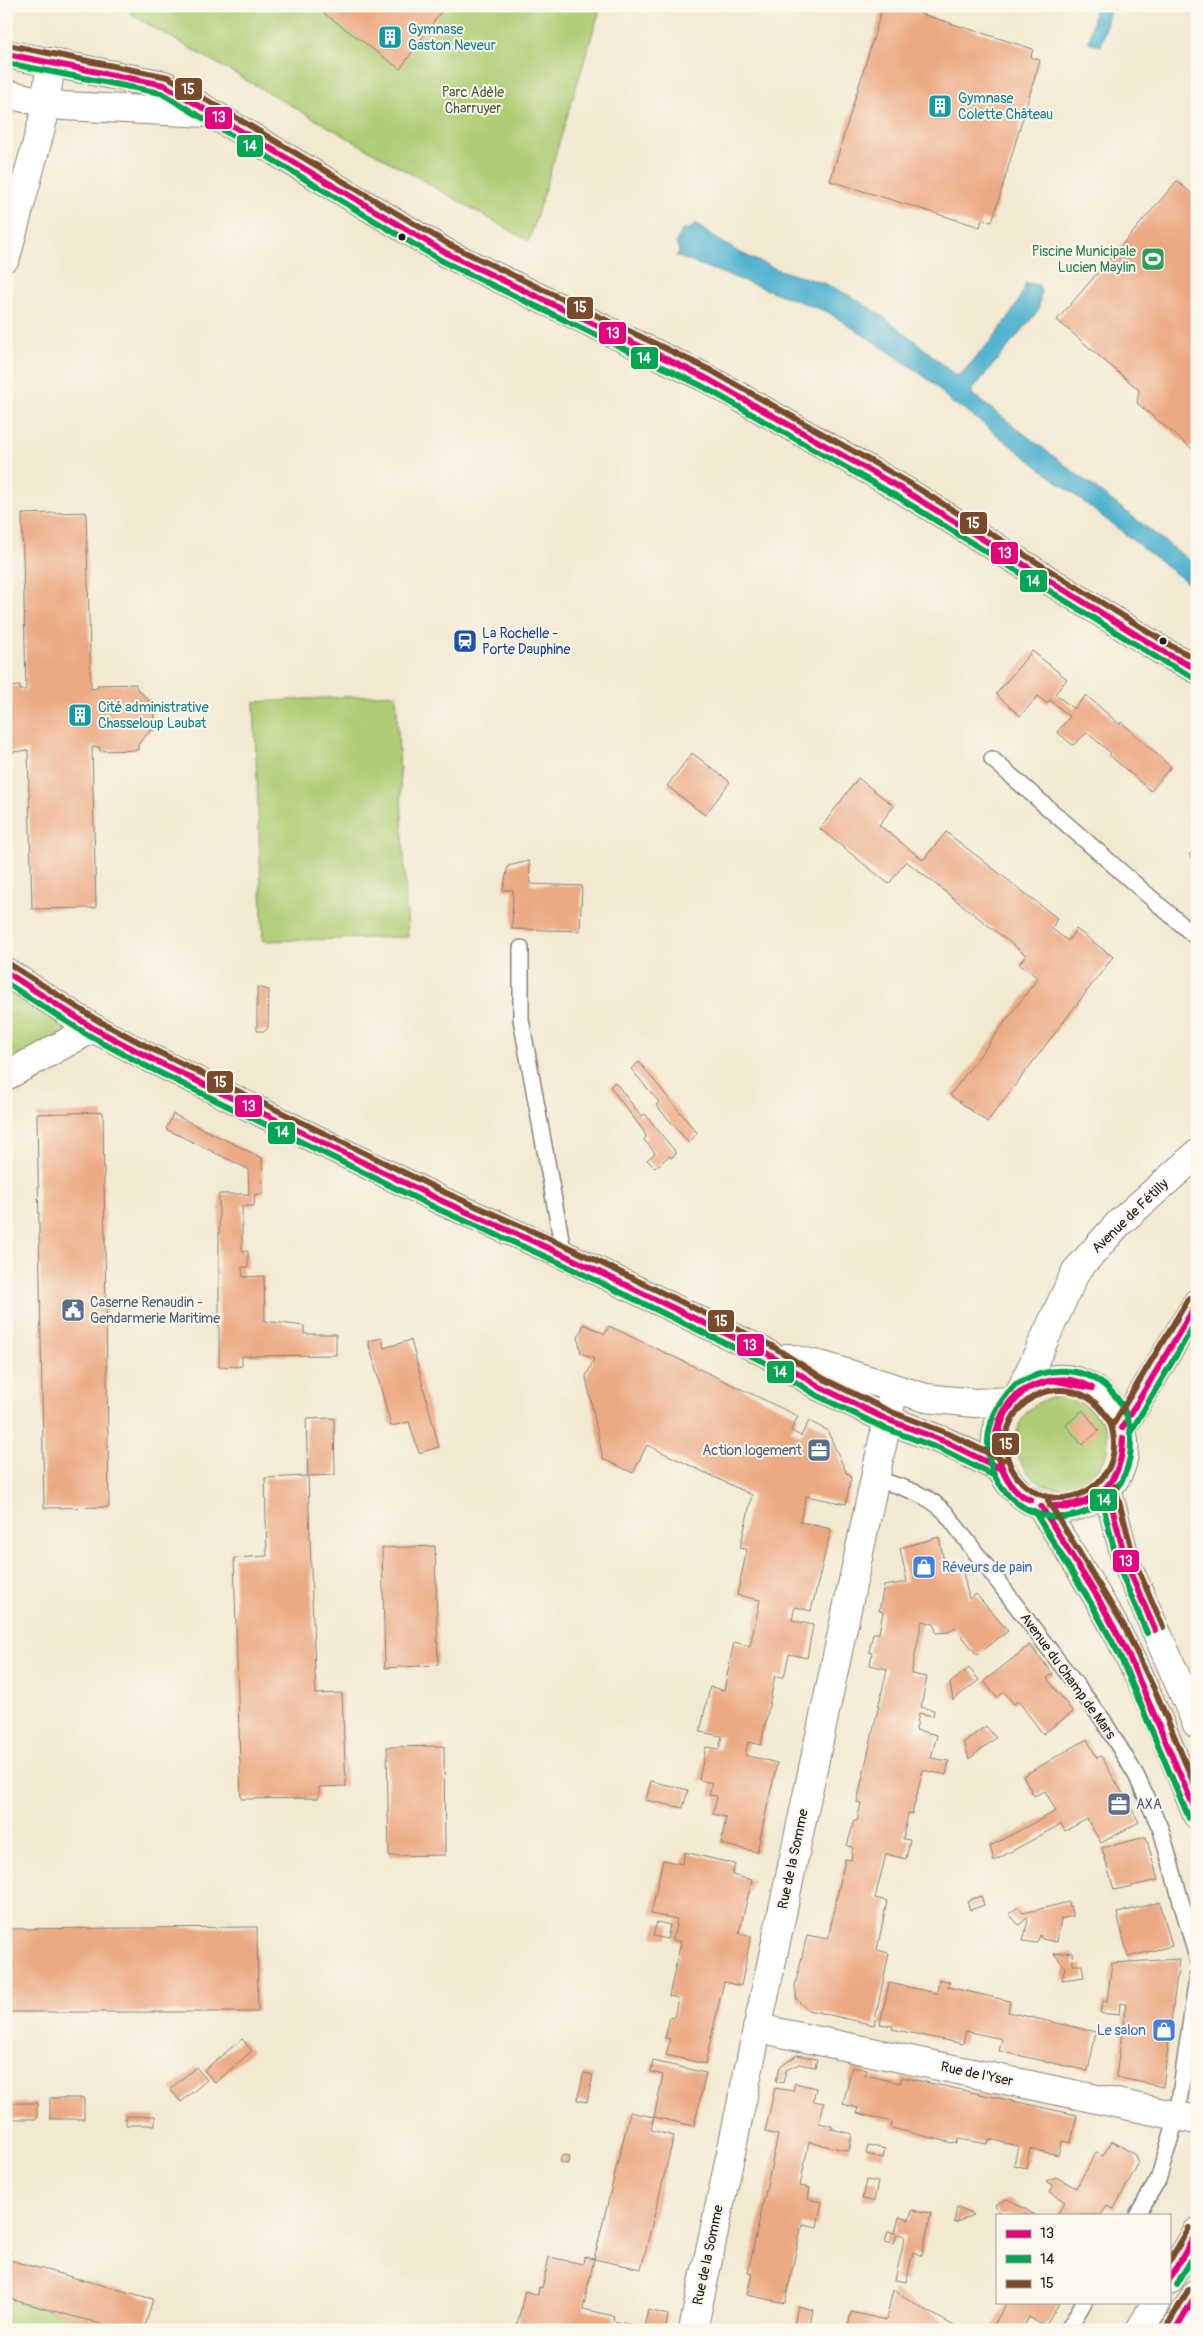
<svg xmlns="http://www.w3.org/2000/svg" width="1203" height="2336" font-family="Pangolin,sans-serif">
	<style>
		.green { fill: #aecd74; stroke: #657448 }
		.water { fill: #51b3d0; stroke: #366876 }
		.building { fill: #ecaa84 }
		.lines { fill: none; stroke-linecap: round; stroke-linejoin: round }
		.lane-casing { stroke: #878276; stroke-width: 18 }
		.street-casing { stroke: #878276; stroke-width: 30 }
		.secondary-casing { stroke: #878276; stroke-width: 30 }
		.primary-casing { stroke: #878276; stroke-width: 30 }
		.lane { stroke: #fff; stroke-width: 15 }
		.street { stroke: #fff; stroke-width: 28 }
		.secondary { stroke: #fff; stroke-width: 28 }
		.primary { stroke: #fff; stroke-width: 28 }
		.bus-1-casing { stroke: #fbf7ec; stroke-width: 10 }
		.bus-2-casing { stroke: #fbf7ec; stroke-width: 10 }
		.bus-3-casing { stroke: #fbf7ec; stroke-width: 10 }
		.bus-1 { stroke: #e5007d; stroke-width: 6 }
		.bus-2 { stroke: #00a651; stroke-width: 6 }
		.bus-3 { stroke: #7a4b2a; stroke-width: 6 }
		.bus-dot { fill: #1c1c1c; stroke: #fbf7ec; stroke-width: 2 }
		.labels { text-anchor: middle; dominant-baseline: central; stroke-width: 4; stroke-linejoin: round; paint-order: stroke }
		.culture-label { font-size: 14px; fill: #0d838f; stroke: #fbf7ec; text-anchor: start }
		.park-label { font-size: 14px; fill: #4f5a3b; stroke: #fbf7ec }
		.leisure-label { font-size: 14px; fill: #27864d; stroke: #fbf7ec; text-anchor: end }
		.transit-label { font-size: 14px; fill: #164399; stroke: #fbf7ec; text-anchor: start }
		.street-label { font-size: 14px; fill: #1c1c1c; stroke: #fbf7ec }
		.service-label { font-size: 14px; fill: #4e5e75; stroke: #fbf7ec; text-anchor: start }
		.shop-label { font-size: 14px; fill: #366cbe; stroke: #fbf7ec; text-anchor: start }
		.line-badge { stroke: #fbf7ec; stroke-width: 2 }
		.badge-label { font-size: 14px; text-anchor: middle; font-weight: bold; fill: #fff }
	</style>
	<rect width="100%" height="100%" fill="#fbf7ec"/>
	<filter id="ink" filterUnits="userSpaceOnUse"><feTurbulence type="fractalNoise" baseFrequency=".02" numOctaves="2"/><feDisplacementMap in="SourceGraphic" scale="10" xChannelSelector="R" yChannelSelector="G"/><feConvolveMatrix kernelMatrix="1 2 1 2 8 2 1 2 1" color-interpolation-filters="sRGB"/></filter>
	<filter id="wash" filterUnits="userSpaceOnUse"><feTurbulence type="fractalNoise" baseFrequency=".0096" numOctaves="4" result="noise"/><feDisplacementMap in="SourceGraphic" scale="20" xChannelSelector="R" yChannelSelector="G"/><feGaussianBlur stdDeviation="1.12" result="paint"/><feColorMatrix in="noise" values="0 0 0 0 0 0 0 0 0 0 0 0 0 0 0 0 0 1.4 0 .05"/><feComposite in="paint" operator="in"/></filter>
	<g filter="url(#wash)">
		<rect width="100%" height="100%" fill="#f2e9d1"/>
		<path class="green" d="M135,6H601L529,241L130,14Z
			M396,694L408,937L263,941L254,702Z
			M6,972L93,1028L6,1076Z
			M1016 1442a46 46 0 1 1 92 0a46 46 0 1 1-92 0Z
			M6,2298L123,2330H6Z"/>
		<path class="water" d="M1095,6H1111L1101,46L1089,42Z
			M695,223C723,245 751,260 785,272C798,276 812,279 825,284C872,303 918,343 956,376L962,373C986,346 1015,317 1026,283L1039,285L1041,292L1038,311L972,390V394L1197,566V590L964,409L952,403L932,382L900,359L828,312L676,256L679,252L676,243L682,230L692,228Z"/>
		<g id="blocks">
			<path class="building" d="M314,6H445L400,69Z
				M883,6H896L1033,49L1031,57L1040,60L992,222L982,219L980,227L830,181Z
				M1177,181L1197,198V453L1137,403L1139,390L1057,320Z
				M86,512L91,689L98,688L97,685L136,684V687L149,701L153,700L154,730H151L138,744V750L100,751L99,747H92L96,908L32,909L28,750L6,753V687L20,686V690H26L22,514Z
				M1032,651L1067,679L1055,694L1074,709L1086,695L1120,725L1121,722L1171,767L1151,791L1109,755L1111,753L1087,733L1073,745L1057,732L1070,717L1050,700L1047,704L1038,696L1020,716L996,694Z
				M692,753L730,782L705,815L667,786Z
				M858,778L894,806L879,825L923,860L946,832L1057,918L1052,929L1068,941L1076,929L1113,957L987,1122L950,1095L1038,978L1019,964L1026,955L906,861L889,884L820,829Z
				M1197,845V862L1189,855Z
				M529,861L531,884L582,886L580,931L512,929L513,890H503L508,866Z
				M257,987L269,990L268,1028L265,1031H257Z
				M639,1062L697,1133L689,1143L656,1105L659,1102L631,1069Z
				M615,1082L641,1116L645,1114L674,1150L676,1154L671,1158L669,1156L655,1168L647,1160L655,1153L644,1140L646,1137L643,1130L610,1087Z
				M103,1112L109,1507L44,1508L37,1114Z
				M173,1114L262,1158L263,1194H255L254,1206H242V1251H248V1267H242L243,1277L264,1276L265,1321L304,1326V1334H336V1355L242,1356V1366L219,1367V1194H249L248,1169L166,1129Z
				M584,1324L605,1334L609,1326L798,1416L791,1431L801,1436L809,1421L827,1430L847,1474L849,1473L851,1478L846,1504L806,1496L800,1522L831,1529L811,1611L795,1607L792,1620L813,1625L807,1658L789,1654L784,1677L775,1676L761,1745L748,1742L745,1755L777,1763L757,1852L721,1844L726,1817L713,1814L717,1796L709,1795L712,1783L699,1780L706,1747L719,1749L722,1736L700,1732L710,1687L724,1690L734,1642L750,1646L760,1600L737,1595L747,1549L740,1548L752,1495L647,1445L633,1473L603,1459L586,1377L594,1359L581,1353L578,1338Z
				M382,1338L384,1348L411,1340L439,1447L419,1453L409,1422L391,1426L368,1341Z
				M1083,1410L1099,1431L1082,1445L1066,1425Z
				M334,1418L335,1475L308,1476L312,1599L316,1694L342,1693L346,1786L319,1787V1798L241,1799L234,1558L267,1556L265,1478L308,1476L306,1419Z
				M939,1537L944,1562L948,1561L958,1569V1572H963L969,1599L976,1594L1008,1631L977,1655L955,1627L949,1632L936,1633L934,1624L922,1621L911,1674L927,1677L921,1707L934,1710L933,1716L919,1713L916,1730L937,1735L931,1758L949,1761L946,1775L923,1770L912,1814L908,1813L903,1839L910,1840L906,1859L886,1854L875,1898L887,1901L877,1950L889,1953L874,2025L808,2010L797,2000L795,1986L807,1935L828,1939L845,1859L851,1860L853,1847L847,1846L854,1821H857L861,1803L857,1802L887,1669L870,1665L872,1653L869,1652L873,1633H879L883,1612L879,1611L884,1586L907,1582L900,1548Z
				M435,1546L438,1665L385,1668L382,1548Z
				M1030,1645L1053,1674L1047,1678L1073,1712L1043,1734L1018,1701L1014,1704L1004,1692L997,1698L984,1681Z
				M969,1668L979,1680L953,1700L950,1683Z
				M986,1726L996,1738L969,1759L964,1742Z
				M1087,1739L1097,1758L1101,1756L1139,1822L1101,1843L1087,1819L1065,1831L1061,1824L994,1861L990,1846L1056,1811L1045,1791L1034,1796L1023,1776Z
				M444,1746L445,1855L389,1856L387,1747Z
				M651,1781L688,1790L683,1808L646,1800Z
				M1146,1837L1158,1880L1114,1890L1102,1848Z
				M685,1852L735,1864L732,1875L752,1880L739,1933L751,1936L741,1986L724,1982L705,2064L666,2055L670,2039L665,2038L670,2017L674,2018L678,1998L669,1996L681,1942L673,1940L677,1919L651,1914L663,1860L682,1864Z
				M981,1896L984,1905L970,1910L967,1901Z
				M1069,1902L1073,1916L1061,1919L1057,1942L1042,1939L1040,1935L1037,1943L1023,1941L1028,1920L1027,1918L1019,1925L1009,1914L1018,1907L1023,1913Z
				M1160,1902L1172,1946L1128,1957L1117,1913Z
				M657,1922L670,1925L667,1939L653,1936Z
				M257,1927L258,2012H6V1929Z
				M1072,1952L1073,1965H1082L1084,1977L1062,1980L1065,1967L1054,1954Z
				M1179,1959L1163,2087L1116,2077L1126,2004L1120,2003L1119,2015L1100,2013L1103,2001L1107,2002L1112,1963Z
				M939,1979L950,1982L948,1987L1010,2001L1008,2012L1096,2032L1088,2071L999,2051L1002,2039L966,2031L963,2044L892,2029L893,2026L880,2024L889,1983L937,1993Z
				M242,2039L252,2051L215,2083L204,2070Z
				M797,2055L817,2059L815,2067L799,2064L786,2070L783,2083L776,2081L780,2067Z
				M653,2061L706,2073L694,2126L654,2117L651,2130L674,2136L641,2269L594,2259L630,2112L654,2117L663,2075L651,2072Z
				M196,2067L207,2080L181,2102L170,2089Z
				M852,2067L867,2070L865,2075L900,2083L902,2077L1077,2115L1071,2143L1062,2141L1058,2155L1030,2149L1026,2168L1014,2165L1018,2146L989,2139L988,2144L958,2139L957,2144L891,2128L892,2122L857,2113L858,2108L843,2104Z
				M584,2073L593,2075L587,2102L577,2100Z
				M795,2083L816,2088L813,2101L824,2103L819,2123L832,2126V2129L852,2134L849,2151L809,2142L800,2186L810,2188L808,2199L822,2202L817,2227L802,2224L785,2303L747,2295L752,2274L748,2272L778,2135L765,2132L775,2088L793,2091Z
				M50,2098H84V2119H50Z
				M6,2103H37V2119H6Z
				M126,2116H155V2125H126Z
				M1112,2141L1135,2155L1138,2164L1114,2209L1107,2206L1101,2215H1057L1065,2202L1050,2192L1053,2186L1046,2181L1056,2177L1076,2188L1096,2153L1103,2156Z
				M868,2145L885,2149L883,2158L866,2154Z
				M562,2155L569,2156L568,2164L560,2162Z
				M866,2180L878,2182L874,2201L862,2199Z
				M1007,2199L1012,2201L1035,2215H1000L995,2205Z
				M957,2207L973,2215L955,2223L954,2222Z
				M912,2210L931,2213L922,2256L913,2252L906,2282L895,2280L905,2236L897,2234L894,2244L885,2242L888,2232L895,2233L899,2217L909,2220Z
				M6,2252L11,2253L9,2260L153,2299L144,2330H123L6,2298Z
				M549,2257L583,2264L584,2257L594,2259L583,2309L614,2316L613,2321L644,2327L648,2310L668,2315L665,2330H541L517,2325L525,2291L538,2295L539,2287L542,2288Z
				M893,2290L933,2314L961,2330H847L851,2312L886,2320Z
				M1003,2302H1060L1045,2327L1029,2317L1022,2330H991L1006,2304Z
				M798,2306L813,2310L809,2330H793Z"/>
		</g>
	</g>
	<g filter="url(#ink)">
		<use href="#blocks" fill-opacity="0" stroke="#878276" stroke-width="1"/>
		<g class="lines">
			<g class="lane-casing">
				<path id="lane" d="M992,759L1197,938
					M521,948V1019L564,1255
					M874,1478C900,1487 925,1492 945,1512L1103,1720L1136,1775L1161,1830L1197,1958
					M1137,2215L1158,2180L1177,2116L1197,1977
					M1068,2330L1084,2302"/>
			</g>
			<g class="street-casing">
				<path id="street" d="M6,1076L93,1028
					M757,2028L1197,2120
					M693,2330L894,1389"/>
			</g>
			<g class="secondary-casing">
				<path id="secondary" d="M6,54L164,85L446,253L706,378L902,489L1169,655L1197,669
					M6,94L63,106L208,113
					M6,257L43,120L51,62
					M6,972L93,1028L148,1057L442,1201L564,1255L768,1354L820,1387L886,1419L946,1442L999,1468
					M787,1358L827,1367L926,1398L975,1403L1010,1401"/>
			</g>
			<g class="primary-casing">
				<path id="primary" d="M1020,1392C1031,1386 1041,1380 1055,1379C1110,1374 1148,1449 1107,1488C1042,1550 952,1456 1020,1392L1076,1271L1118,1224L1197,1154
					M1122,1428L1197,1303
					M1107,1488L1127,1565L1197,1724
					M1041,1506C1067,1547 1093,1587 1116,1630C1147,1689 1172,1753 1197,1815
					M1169,2280L1197,2232
					M1140,2330L1156,2302
					M1175,2330L1197,2293"/>
			</g>
			<use href="#lane" class="lane"/>
			<use href="#street" class="street"/>
			<use href="#secondary" class="secondary"/>
			<use href="#primary" class="primary"/>
			<g class="bus-1-casing">
				<path id="bus-1" d="M6,54L164,85L446,253L706,378L902,489L1169,655L1197,669
					M6,972L93,1028L148,1057L442,1201L564,1255L768,1354L820,1387L886,1419L946,1442L999,1468
					M1026,1389C1047,1379 1071,1375 1092,1388
					M1026,1389L1052,1380L1092,1388
					M1122,1428L1197,1303
					M997,1455C1004,1473 1011,1492 1031,1500
					M997,1455C1002,1473 1011,1494 1031,1500
					M997,1455C991,1431 1004,1400 1026,1389
					M997,1455C998,1423 1003,1411 1026,1389
					M1107,1488L1127,1565L1155,1630
					M1041,1506L1098,1598L1127,1652L1197,1814
					M1050,1506C1080,1507 1113,1494 1120,1461C1122,1454 1122,1445 1123,1438
					M1050,1506C1094,1515 1124,1478 1123,1438
					M1169,2280L1197,2232
					M1175,2330L1197,2293"/>
			</g>
			<g class="bus-2-casing">
				<path id="bus-2" d="M6,63L161,93L442,261L702,386L898,497L1164,662L1193,677
					M6,983L88,1035L144,1065L438,1209L560,1263L764,1362L816,1395L882,1427L943,1450L995,1476
					M1014,1386C942,1460 1034,1558 1106,1499C1124,1484 1131,1465 1131,1442C1132,1406 1104,1373 1067,1371C1049,1369 1032,1376 1016,1384
					M1130,1433L1197,1320
					M1099,1490L1119,1568L1147,1633
					M1034,1511L1091,1603L1120,1656L1189,1818
					M1177,2284L1197,2250"/>
			</g>
			<g class="bus-3-casing">
				<path id="bus-3" d="M8,45L168,77L450,245L710,370L906,481L1173,647L1197,659
					M11,965L97,1020L152,1049L446,1193L568,1247L772,1346L824,1379L889,1411L949,1434L1003,1460
					M1006 1444a54 54 0 1 1 108 0a54 54 0 1 1-108 0Z
					M1114,1423L1189,1298
					M1115,1486L1135,1562L1163,1627
					M1048,1501L1124,1626L1157,1695L1197,1791
					M1169,2262L1189,2228
					M1167,2326L1189,2289"/>
			</g>
			<use href="#bus-1" class="bus-1"/>
			<use href="#bus-2" class="bus-2"/>
			<use href="#bus-3" class="bus-3"/>
		</g>
	</g>
	<defs>
		<g id="building-square" transform="scale(1.25)"><rect x="-9" y="-9" width="18" height="18" rx="4" fill="#0f9aa8" stroke="#fbf7ec"/><path d="M-4-6H4V6H1V3H-1V6H-4ZM-2.5-4.3h1.7v1.8h-1.7ZM.8-4.3h1.7v1.8H.8ZM-2.5-1h1.7V.8h-1.7ZM.8-1h1.7V.8H.8Z" fill="#fff"/></g>
		<g id="stadium-square" transform="scale(1.25)"><rect x="-9" y="-9" width="18" height="18" rx="4" fill="#2e9e5b" stroke="#fbf7ec"/><path d="M0-5a6.5 5 0 1 0 0 10a6.5 5 0 1 0 0-10ZM-3.5-1.8h7v3.6h-7Z" fill="#fff"/></g>
		<g id="station-square" transform="scale(1.25)"><rect x="-9" y="-9" width="18" height="18" rx="4" fill="#1a4fb4" stroke="#fbf7ec"/><path d="M-3-6H3Q5-6 5-4V2Q5 4 3 4L4.5 6H3L1.5 4h-3L-3 6H-4.5L-3 4Q-5 4-5 2V-4Q-5-6-3-6ZM-3.5-4v3h7v-3ZM-3.5 1v1.5H-2V1ZM2 1v1.5H3.5V1Z" fill="#fff"/></g>
		<g id="civic-square" transform="scale(1.25)"><rect x="-9" y="-9" width="18" height="18" rx="4" fill="#5c6f8a" stroke="#fbf7ec"/><path d="M-.6-6.5H3V-4.5H.6V-3L4-1V1h2V6H-6V1h2V-1L-.6-3ZM-1.2 2.5V6h2.4V2.5Z" fill="#fff"/></g>
		<g id="office-square" transform="scale(1.25)"><rect x="-9" y="-9" width="18" height="18" rx="4" fill="#5c6f8a" stroke="#fbf7ec"/><path d="M-6-3h4V-5.5h4V-3h4V5H-6ZM-1-4.5V-3h2v-1.5ZM-6 0V1H6V0Z" fill="#fff"/></g>
		<g id="shop-square" transform="scale(1.25)"><rect x="-9" y="-9" width="18" height="18" rx="4" fill="#3f7fe0" stroke="#fbf7ec"/><path d="M-5-2.5h2.3a2.7 3.5 0 0 1 5.4 0H5L5.5 6h-11ZM-1.5-2.5h3a1.5 2.3 0 0 0-3 0Z" fill="#fff"/></g>
	</defs>
	<g fill-rule="evenodd">
		<use href="#building-square" x="390" y="37"/>
		<use href="#building-square" x="940" y="106"/>
		<use href="#stadium-square" x="1153" y="259"/>
		<use href="#station-square" x="465" y="641"/>
		<use href="#building-square" x="80" y="715"/>
		<use href="#civic-square" x="73" y="1310"/>
		<use href="#office-square" x="819" y="1450"/>
		<use href="#shop-square" x="924" y="1567"/>
		<use href="#office-square" x="1119" y="1804"/>
		<use href="#shop-square" x="1164" y="2030"/>
	</g>
	<g class="bus-dot">
		<circle cx="402" cy="237" r="4.5"/>
		<circle cx="1163" cy="641" r="4.5"/>
	</g>
	<g class="labels">
		<g class="culture-label">
			<text x="408" y="29">Gymnase<tspan x="408" dy="16">Gaston Neveur</tspan></text>
			<text x="958" y="98">Gymnase<tspan x="958" dy="16">Colette Château</tspan></text>
			<text x="98" y="707">Cité administrative<tspan x="98" dy="16">Chasseloup Laubat</tspan></text>
		</g>
		<g class="park-label">
			<text x="473" y="92">Parc Adèle<tspan x="473" dy="16">Charruyer</tspan></text>
		</g>
		<g class="leisure-label">
			<text x="1136" y="251">Piscine Municipale<tspan x="1136" dy="16">Lucien Maylin</tspan></text>
		</g>
		<g class="transit-label">
			<text x="482" y="633">La Rochelle -<tspan x="482" dy="16">Porte Dauphine</tspan></text>
		</g>
		<g class="street-label">
			<text transform="translate(1130 1216) rotate(-44)">Avenue de Fétilly</text>
			<text transform="translate(1068 1676) rotate(54)">Avenue du Champ de Mars</text>
			<text transform="translate(793 1859) rotate(-78)">Rue de la Somme</text>
			<text transform="translate(977 2074) rotate(12)">Rue de l'Yser</text>
			<text transform="translate(708 2255) rotate(-78)">Rue de la Somme</text>
		</g>
		<g class="service-label">
			<text x="90" y="1302">Caserne Renaudin -<tspan x="90" dy="16">Gendarmerie Maritime</tspan></text>
			<text x="802" y="1450" text-anchor="end">Action logement</text>
			<text x="1136" y="1804">AXA</text>
		</g>
		<g class="shop-label">
			<text x="942" y="1567">Rêveurs de pain</text>
			<text x="1146" y="2030" text-anchor="end">Le salon</text>
		</g>
	</g>
	<g class="line-badge">
		<rect x="174" y="77" width="29" height="24" rx="5" fill="#7a4b2a"/>
		<rect x="204" y="106" width="29" height="24" rx="5" fill="#e5007d"/>
		<rect x="236" y="134" width="28" height="24" rx="5" fill="#00a651"/>
		<rect x="566" y="296" width="28" height="24" rx="5" fill="#7a4b2a"/>
		<rect x="598" y="321" width="29" height="24" rx="5" fill="#e5007d"/>
		<rect x="630" y="346" width="29" height="24" rx="5" fill="#00a651"/>
		<rect x="959" y="511" width="29" height="24" rx="5" fill="#7a4b2a"/>
		<rect x="990" y="541" width="29" height="24" rx="5" fill="#e5007d"/>
		<rect x="1019" y="569" width="29" height="24" rx="5" fill="#00a651"/>
		<rect x="206" y="1070" width="28" height="24" rx="5" fill="#7a4b2a"/>
		<rect x="234" y="1094" width="29" height="24" rx="5" fill="#e5007d"/>
		<rect x="267" y="1121" width="29" height="24" rx="5" fill="#00a651"/>
		<rect x="707" y="1309" width="28" height="24" rx="5" fill="#7a4b2a"/>
		<rect x="736" y="1333" width="29" height="24" rx="5" fill="#e5007d"/>
		<rect x="766" y="1360" width="29" height="24" rx="5" fill="#00a651"/>
		<rect x="991" y="1432" width="29" height="24" rx="5" fill="#7a4b2a"/>
		<rect x="1089" y="1488" width="29" height="24" rx="5" fill="#00a651"/>
		<rect x="1112" y="1549" width="28" height="24" rx="5" fill="#e5007d"/>
	</g>
	<g class="badge-label">
		<text x="188" y="94">15</text>
		<text x="219" y="122">13</text>
		<text x="250" y="151">14</text>
		<text x="580" y="312">15</text>
		<text x="613" y="338">13</text>
		<text x="644" y="363">14</text>
		<text x="973" y="528">15</text>
		<text x="1005" y="558">13</text>
		<text x="1033" y="586">14</text>
		<text x="220" y="1087">15</text>
		<text x="249" y="1111">13</text>
		<text x="282" y="1137">14</text>
		<text x="721" y="1326">15</text>
		<text x="750" y="1350">13</text>
		<text x="780" y="1377">14</text>
		<text x="1006" y="1449">15</text>
		<text x="1104" y="1505">14</text>
		<text x="1126" y="1566">13</text>
	</g>
	<rect width="1203" height="2336" fill="none" stroke="#fbf7ec" stroke-width="25"/>
	<rect x="996" y="2214" width="175" height="90" fill="#fbf7ec" stroke="#a29f99"/>
	<rect x="1006" y="2230" width="25" height="8" fill="#e5007d" stroke="#a29f99"/>
	<text x="1040" y="2238" font-size="15" fill="#1c1c1c">13</text>
	<rect x="1006" y="2255" width="25" height="8" fill="#00a651" stroke="#a29f99"/>
	<text x="1040" y="2264" font-size="15" fill="#1c1c1c">14</text>
	<rect x="1006" y="2280" width="25" height="8" fill="#7a4b2a" stroke="#a29f99"/>
	<text x="1040" y="2288" font-size="15" fill="#1c1c1c">15</text>
</svg>
